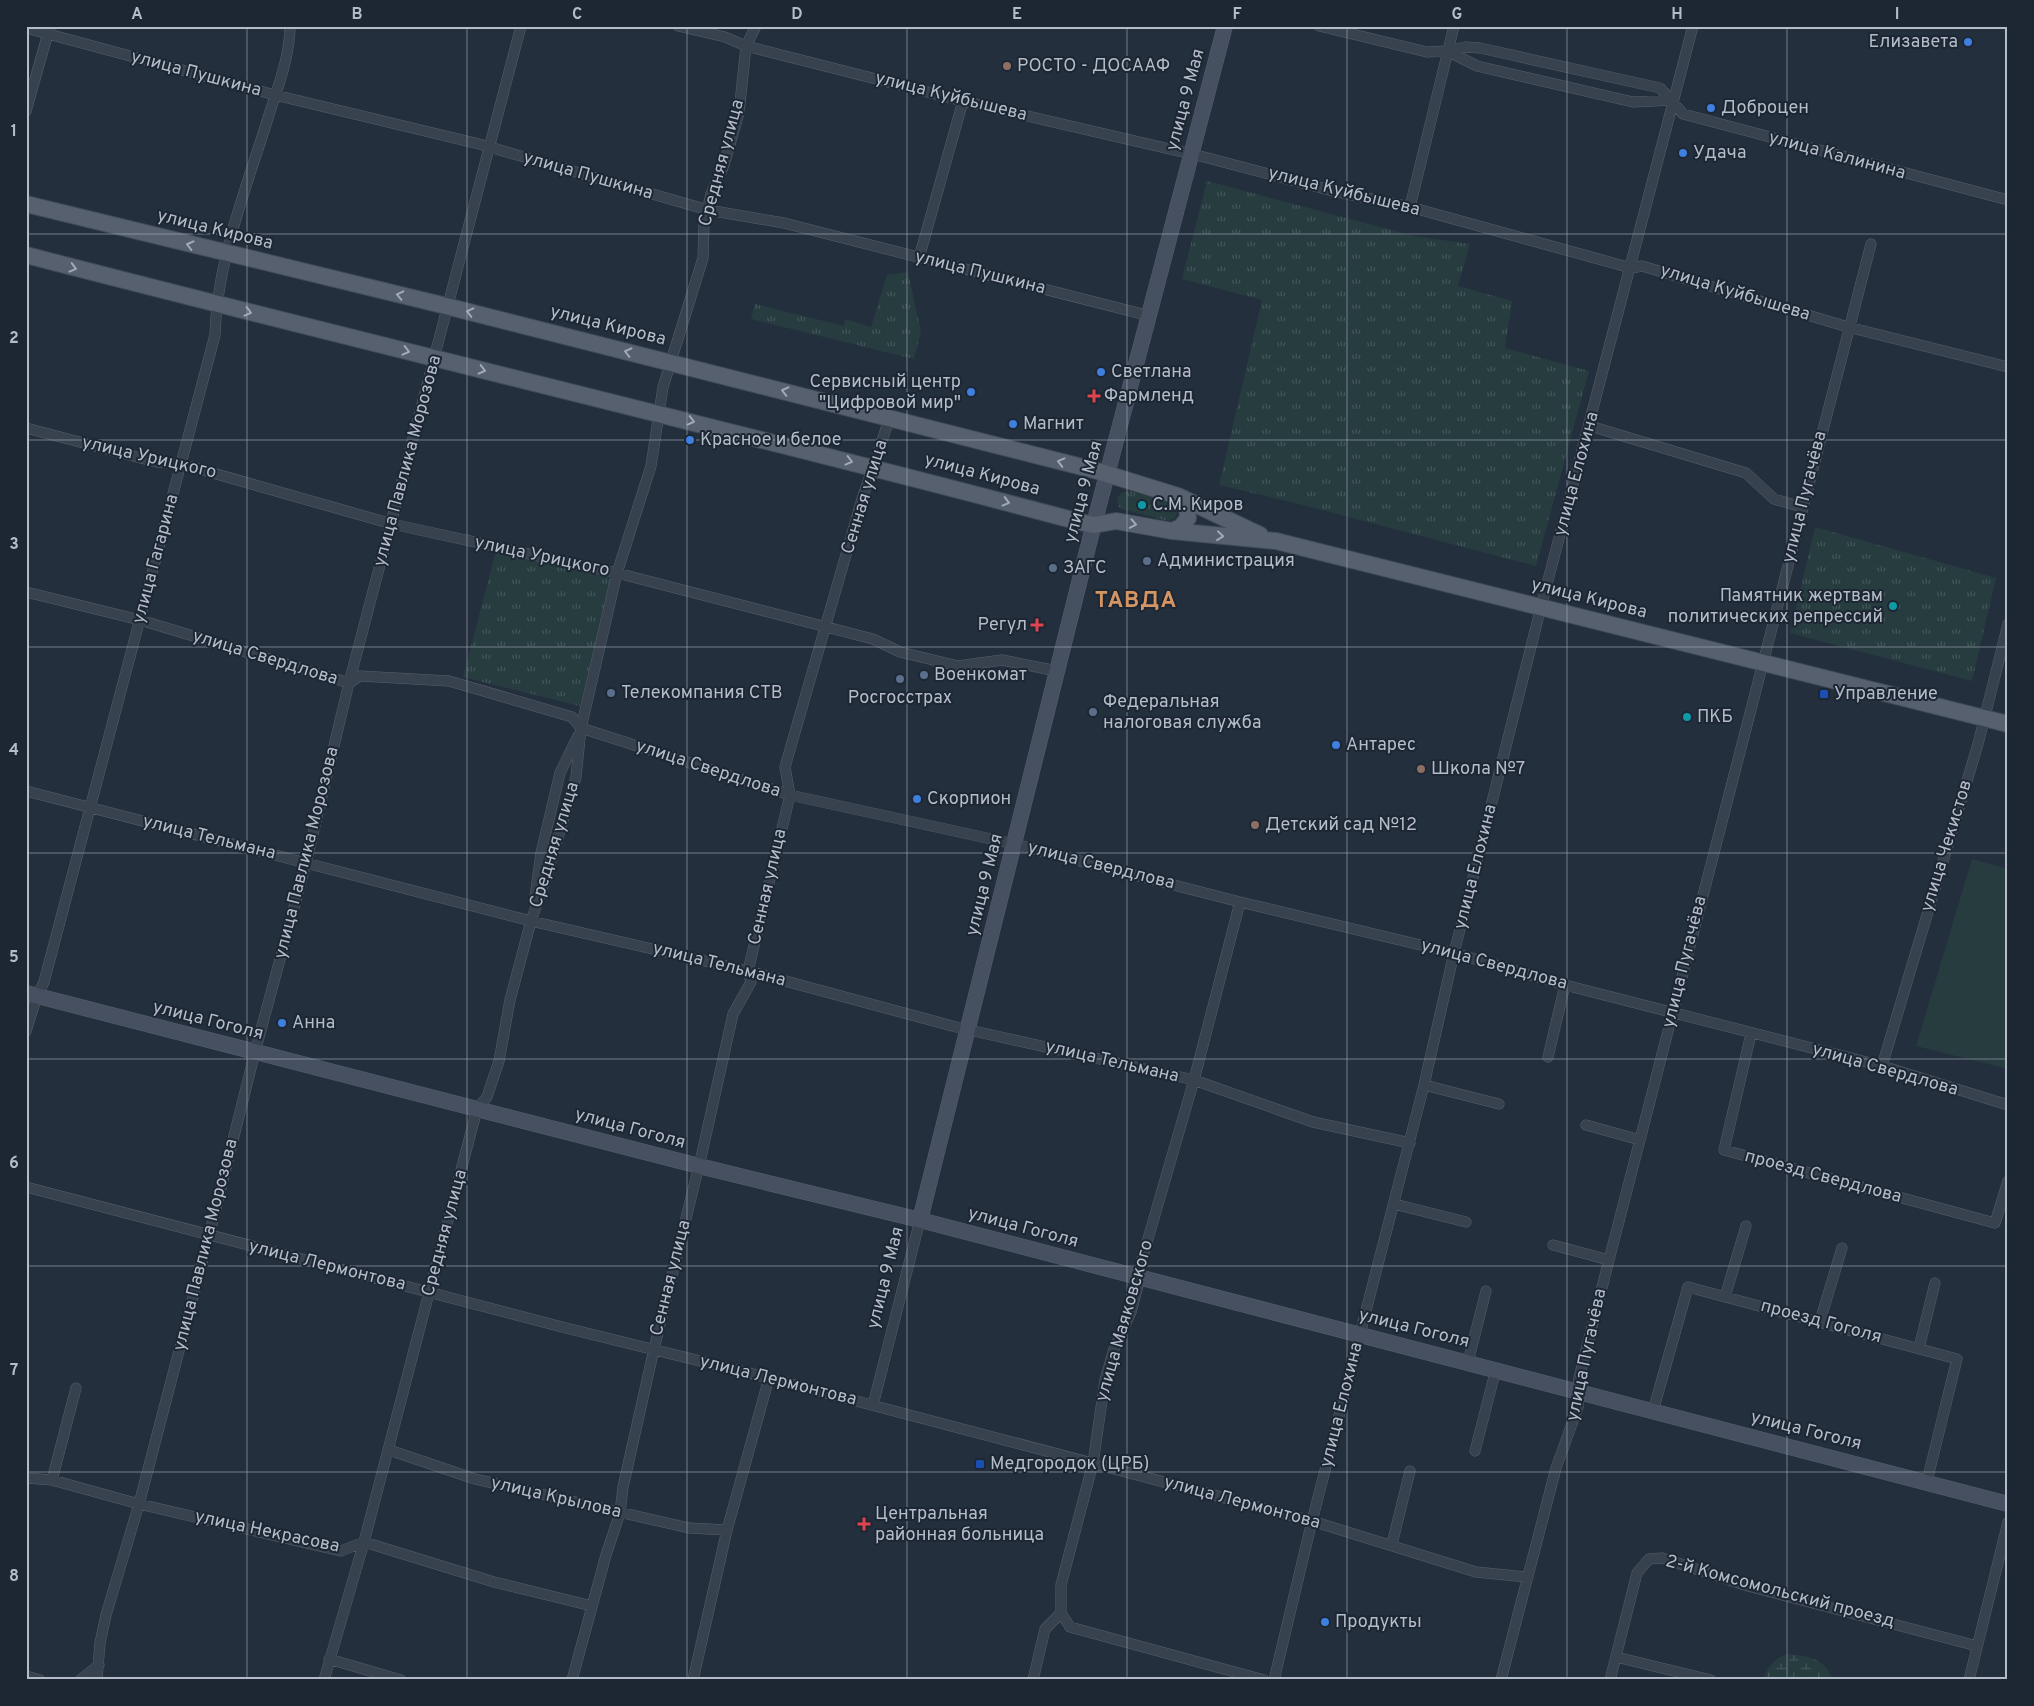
<svg xmlns="http://www.w3.org/2000/svg" width="2034" height="1706" font-family="Overpass,sans-serif">
	<style>
		.grass { fill: url(#grass-tufts) }
		.wetland { fill: url(#wetland-marsh) }
		.garden { fill: #263c3f }
		.lines { fill: none; stroke-linecap: round; stroke-linejoin: round }
		.street-casing { stroke: #565f6c; stroke-width: 11 }
		.secondary-casing { stroke: #565f6c; stroke-width: 16 }
		.primary-casing { stroke: #414a57; stroke-width: 18 }
		.street { stroke: #38414e; stroke-width: 10 }
		.secondary { stroke: #465061; stroke-width: 15 }
		.primary { stroke: #56606e; stroke-width: 16 }
		.oneway { stroke: #a1aab7 }
		.grid { fill: none; stroke: #b4bcc9; stroke-width: 1; stroke-opacity: 0.55 }
		.shop-dot { fill: #3f7fe0; stroke: #1d2633; stroke-width: 2 }
		.education-dot { fill: #8d6e63; stroke: #1d2633; stroke-width: 2 }
		.health-dot { fill: #e0444e; stroke: #1d2633; stroke-width: 2 }
		.culture-dot { fill: #0f9aa8; stroke: #1d2633; stroke-width: 2 }
		.service-dot { fill: #5c6f8a; stroke: #1d2633; stroke-width: 2 }
		.transit-dot { fill: #1a4fb4; stroke: #1d2633; stroke-width: 2 }
		.labels { text-anchor: middle; dominant-baseline: central; stroke-width: 4; stroke-linejoin: round; paint-order: stroke }
		.poi-label { font-size: 18px; fill: #b4bcc9; stroke: #1d2633; text-anchor: start }
		.street-label { font-size: 18px; fill: #b4bcc9; stroke: #1d2633 }
		.district-label { font-size: 22px; font-weight: bold; letter-spacing: 1px; fill: #d59563; stroke: #1d2633 }
		.neatline { fill: none; stroke: #b4bcc9; stroke-width: 2 }
		.grid-label { font-size: 16px; text-anchor: middle; font-weight: bold; fill: #b4bcc9 }
	</style>
	<defs>
		<pattern id="grass-tufts" width="24" height="20" patternUnits="userSpaceOnUse" patternTransform="scale(1.25)"><rect width="24" height="20" fill="#263c3f"/><path d="M3 7l-1-3M5 7V3M7 7l1-3M15 17l-1-3M17 17v-4M19 17l1-3" fill="none" stroke="#435659"/></pattern>
		<pattern id="wetland-marsh" width="20" height="14" patternUnits="userSpaceOnUse" patternTransform="scale(1.25)"><rect width="20" height="14" fill="#263c3f"/><path d="M1 5h8M5 5V1M11 12h8M15 12V8" fill="none" stroke="#435659"/></pattern>
	</defs>
	<rect width="100%" height="100%" fill="#242f3e"/>
	<path class="grass" d="M1207,181L1414,236L1470,244L1458,286L1512,301L1505,348L1589,371L1536,566L1303,505L1219,485L1262,300L1182,279Z
		M908,272L921,332L914,359L751,319L755,304L844,326L845,319L871,327L887,275Z
		M1129,491L1173,502L1178,508L1175,518L1168,521L1121,509C1116,504 1116,498 1121,493Z
		M1815,527L1996,578L1972,681L1790,633Z
		M496,551L611,578L580,706L463,677Z"/>
	<path class="wetland" d="M1788,1654C1811,1657 1822,1657 1834,1680H1763C1767,1667 1775,1658 1788,1654Z"/>
	<path class="garden" d="M1972,859L2008,869V1069L1916,1046Z"/>
	<g class="lines">
		<g class="street-casing">
			<path id="street" d="M678,26L725,37L746,46L963,101L1204,157L1333,191L1410,207L1631,268L1642,266L1848,327L2008,367
				M1319,26L1427,52L1447,51L1477,66L1633,102L1673,100
				M26,28L275,95L479,144L708,210L784,223L1150,316
				M1447,51L1465,47L1480,48L1660,88L1683,114L2008,200
				M26,111L50,26
				M1410,207L1454,26
				M919,258L963,101
				M1590,426L1746,473L1774,499L1802,507
				M26,428L156,462L181,464L392,524L617,573L873,639L900,652L958,666L1002,660L1057,671
				M26,592L140,620L349,683L360,676L449,681L572,717L581,728L790,795L1014,844L1240,902L1454,953L1565,985L1882,1066L2008,1105
				M26,791L531,921L748,971L956,1027L1194,1080L1313,1122L1410,1143
				M535,897L541,853L560,773L578,736
				M26,1031L37,996L44,982L215,335C217,260 246,189 268,118C277,89 290,57 290,26
				M1751,1034L1724,1150L1995,1223L2008,1181
				M1548,1057L1565,985
				M1882,1066L1978,744L2008,624
				M1424,1085L1499,1104
				M1586,1125L1640,1140
				M26,1187L566,1328L769,1378L1312,1521L1476,1572L1527,1577
				M1394,1204L1466,1222
				M1553,1245L1609,1260
				M1725,1297L1746,1226
				M1820,1321L1842,1248
				M1919,1348L1935,1283
				M1468,1362L1486,1291
				M873,1405L920,1220
				M1653,1411L1688,1287L1957,1359L1927,1481
				M389,1450L475,1479L689,1528L727,1530
				M1475,1451L1496,1369
				M26,1478L52,1480L139,1504L341,1551L364,1542L494,1582L592,1606
				M52,1480L76,1388
				M1392,1544L1410,1471
				M1061,1613L1070,1627L1264,1680
				M1616,1657L1711,1680
				M329,1659L401,1680
				M26,1676L40,1680
				M80,1680L99,1665
				M97,1680L100,1643L106,1615L139,1504L209,1236L255,1052L306,863L349,683L521,26
				M324,1680L364,1542L477,1109L487,1097L499,1061L510,1000L531,921L547,875L576,777L581,728L617,573L651,466L663,387L703,258L704,225L711,194L724,165L739,113L746,46L756,26
				M572,1680L606,1555L620,1513L623,1487L654,1349L702,1153L733,1014L751,982L748,971L790,795L785,767L862,499L890,417
				M693,1680L727,1530L769,1378
				M1033,1680L1045,1629L1061,1613V1585L1093,1463L1105,1380L1114,1349L1131,1312L1140,1278L1141,1263L1194,1080L1240,902
				M1274,1680L1312,1521L1424,1085L1454,953L1541,607L1693,26
				M1501,1680L1556,1468L1578,1407L1579,1378L1609,1260L1871,244
				M1610,1680L1637,1573L1649,1559L1662,1558L1748,1586L1977,1646
				M1969,1680L2008,1522"/>
		</g>
		<g class="secondary-casing">
			<path id="secondary" d="M26,993L699,1166L920,1220L2008,1504
				M920,1220L1089,543L1225,26"/>
		</g>
		<g class="primary-casing">
			<path id="primary" d="M26,204L438,304L1094,470L1178,496L1260,535
				M26,255C377,346 730,429 1080,522L1094,525L1116,521L1172,531L1276,541L2008,724
				M1172,531L1181,527L1188,518L1187,507L1178,496"/>
		</g>
		<use href="#street" class="street"/>
		<use href="#secondary" class="secondary"/>
		<use href="#primary" class="primary"/>
	</g>
	<defs><path id="oneway-chevron" d="M-2-3.5L2.5 0L-2 3.5" fill="none" stroke-width="1.6" stroke-linecap="round" stroke-linejoin="round" transform="scale(1.25)"/></defs>
	<g class="oneway">
		<use href="#oneway-chevron" transform="translate(190 245) rotate(-166)"/>
		<use href="#oneway-chevron" transform="translate(73 268) rotate(15)"/>
		<use href="#oneway-chevron" transform="translate(400 295) rotate(-167)"/>
		<use href="#oneway-chevron" transform="translate(248 312) rotate(14)"/>
		<use href="#oneway-chevron" transform="translate(470 312) rotate(-166)"/>
		<use href="#oneway-chevron" transform="translate(406 351) rotate(14)"/>
		<use href="#oneway-chevron" transform="translate(628 352) rotate(-166)"/>
		<use href="#oneway-chevron" transform="translate(482 370) rotate(14)"/>
		<use href="#oneway-chevron" transform="translate(785 391) rotate(-166)"/>
		<use href="#oneway-chevron" transform="translate(691 421) rotate(14)"/>
		<use href="#oneway-chevron" transform="translate(849 461) rotate(14)"/>
		<use href="#oneway-chevron" transform="translate(1061 462) rotate(-165)"/>
		<use href="#oneway-chevron" transform="translate(1006 502) rotate(15)"/>
		<use href="#oneway-chevron" transform="translate(1133 524) rotate(11)"/>
		<use href="#oneway-chevron" transform="translate(1220 536) rotate(6)"/>
	</g>
	<path class="grid" d="M247,26V1680M467,26V1680M687,26V1680M907,26V1680M1127,26V1680M1347,26V1680M1567,26V1680M1787,26V1680M26,234H2008M26,440H2008M26,647H2008M26,853H2008M26,1059H2008M26,1266H2008M26,1472H2008"/>
	<g class="shop-dot">
		<circle cx="1968" cy="42" r="5"/>
		<circle cx="1711" cy="108" r="5"/>
		<circle cx="1683" cy="153" r="5"/>
		<circle cx="1101" cy="372" r="5"/>
		<circle cx="971" cy="392" r="5"/>
		<circle cx="1013" cy="424" r="5"/>
		<circle cx="690" cy="440" r="5"/>
		<circle cx="1336" cy="745" r="5"/>
		<circle cx="917" cy="799" r="5"/>
		<circle cx="282" cy="1023" r="5"/>
		<circle cx="1325" cy="1622" r="5"/>
	</g>
	<g class="education-dot">
		<circle cx="1007" cy="66" r="5"/>
		<circle cx="1421" cy="769" r="5"/>
		<circle cx="1255" cy="825" r="5"/>
	</g>
	<g class="health-dot">
		<path d="M1091.5 388.5h5v5h5v5h-5v5h-5v-5h-5v-5h5z"/>
		<path d="M1034.5 617.5h5v5h5v5h-5v5h-5v-5h-5v-5h5z"/>
		<path d="M861.5 1516.5h5v5h5v5h-5v5h-5v-5h-5v-5h5z"/>
	</g>
	<g class="culture-dot">
		<circle cx="1142" cy="505" r="5"/>
		<circle cx="1893" cy="606" r="5"/>
		<circle cx="1687" cy="717" r="5"/>
	</g>
	<g class="service-dot">
		<circle cx="1147" cy="561" r="5"/>
		<circle cx="1053" cy="568" r="5"/>
		<circle cx="924" cy="675" r="5"/>
		<circle cx="900" cy="679" r="5"/>
		<circle cx="611" cy="693" r="5"/>
		<circle cx="1093" cy="712" r="5"/>
	</g>
	<g class="transit-dot">
		<rect x="1819" y="689" width="10" height="10" rx="2.5"/>
		<rect x="975" y="1459" width="10" height="10" rx="2.5"/>
	</g>
	<g class="labels">
		<g class="poi-label">
			<text x="1958" y="42" text-anchor="end">Елизавета</text>
			<text x="1017" y="66">РОСТО - ДОСААФ</text>
			<text x="1721" y="108">Доброцен</text>
			<text x="1693" y="153">Удача</text>
			<text x="1111" y="372">Светлана</text>
			<text x="961" y="382" text-anchor="end">Сервисный центр<tspan x="961" dy="21">"Цифровой мир"</tspan></text>
			<text x="1104" y="396">Фармленд</text>
			<text x="1023" y="424">Магнит</text>
			<text x="700" y="440">Красное и белое</text>
			<text x="1152" y="505">С.М. Киров</text>
			<text x="1157" y="561">Администрация</text>
			<text x="1063" y="568">ЗАГС</text>
			<text x="1883" y="596" text-anchor="end">Памятник жертвам<tspan x="1883" dy="21">политических репрессий</tspan></text>
			<text x="1027" y="625" text-anchor="end">Регул</text>
			<text x="934" y="675">Военкомат</text>
			<text x="621" y="693">Телекомпания СТВ</text>
			<text x="1834" y="694">Управление</text>
			<text x="900" y="698" text-anchor="middle">Росгосстрах</text>
			<text x="1103" y="702">Федеральная<tspan x="1103" dy="21">налоговая служба</tspan></text>
			<text x="1697" y="717">ПКБ</text>
			<text x="1346" y="745">Антарес</text>
			<text x="1431" y="769">Школа №7</text>
			<text x="927" y="799">Скорпион</text>
			<text x="1265" y="825">Детский сад №12</text>
			<text x="292" y="1023">Анна</text>
			<text x="990" y="1464">Медгородок (ЦРБ)</text>
			<text x="875" y="1514">Центральная<tspan x="875" dy="21">районная больница</tspan></text>
			<text x="1335" y="1622">Продукты</text>
		</g>
		<g class="street-label">
			<text transform="translate(196 74) rotate(15)">улица Пушкина</text>
			<text transform="translate(951 97) rotate(14)">улица Куйбышева</text>
			<text transform="translate(1186 100) rotate(-75)">улица 9 Мая</text>
			<text transform="translate(1837 156) rotate(15)">улица Калинина</text>
			<text transform="translate(722 163) rotate(-75)">Средняя улица</text>
			<text transform="translate(588 176) rotate(16)">улица Пушкина</text>
			<text transform="translate(1344 192) rotate(14)">улица Куйбышева</text>
			<text transform="translate(215 230) rotate(14)">улица Кирова</text>
			<text transform="translate(980 273) rotate(14)">улица Пушкина</text>
			<text transform="translate(1735 293) rotate(17)">улица Куйбышева</text>
			<text transform="translate(608 326) rotate(14)">улица Кирова</text>
			<text transform="translate(149 458) rotate(13)">улица Урицкого</text>
			<text transform="translate(408 461) rotate(-75)">улица Павлика Морозова</text>
			<text transform="translate(1577 474) rotate(-75)">улица Елохина</text>
			<text transform="translate(982 475) rotate(15)">улица Кирова</text>
			<text transform="translate(1084 492) rotate(-75)">улица 9 Мая</text>
			<text transform="translate(865 497) rotate(-73)">Сенная улица</text>
			<text transform="translate(1805 497) rotate(-76)">улица Пугачёва</text>
			<text transform="translate(542 557) rotate(12)">улица Урицкого</text>
			<text transform="translate(156 559) rotate(-75)">улица Гагарина</text>
			<text transform="translate(1589 599) rotate(14)">улица Кирова</text>
			<text transform="translate(265 658) rotate(17)">улица Свердлова</text>
			<text transform="translate(708 769) rotate(18)">улица Свердлова</text>
			<text transform="translate(209 838) rotate(14)">улица Тельмана</text>
			<text transform="translate(555 845) rotate(-73)">Средняя улица</text>
			<text transform="translate(1947 846) rotate(-73)">улица Чекистов</text>
			<text transform="translate(307 853) rotate(-76)">улица Павлика Морозова</text>
			<text transform="translate(1101 866) rotate(14)">улица Свердлова</text>
			<text transform="translate(1476 867) rotate(-76)">улица Елохина</text>
			<text transform="translate(985 885) rotate(-76)">улица 9 Мая</text>
			<text transform="translate(768 887) rotate(-77)">Сенная улица</text>
			<text transform="translate(1685 962) rotate(-76)">улица Пугачёва</text>
			<text transform="translate(719 965) rotate(14)">улица Тельмана</text>
			<text transform="translate(1494 965) rotate(15)">улица Свердлова</text>
			<text transform="translate(208 1021) rotate(14)">улица Гоголя</text>
			<text transform="translate(1112 1062) rotate(13)">улица Тельмана</text>
			<text transform="translate(1885 1070) rotate(16)">улица Свердлова</text>
			<text transform="translate(630 1129) rotate(15)">улица Гоголя</text>
			<text transform="translate(1823 1177) rotate(15)">проезд Свердлова</text>
			<text transform="translate(1023 1228) rotate(15)">улица Гоголя</text>
			<text transform="translate(445 1233) rotate(-75)">Средняя улица</text>
			<text transform="translate(206 1245) rotate(-76)">улица Павлика Морозова</text>
			<text transform="translate(327 1266) rotate(14)">улица Лермонтова</text>
			<text transform="translate(671 1278) rotate(-76)">Сенная улица</text>
			<text transform="translate(886 1278) rotate(-76)">улица 9 Мая</text>
			<text transform="translate(1125 1321) rotate(-74)">улица Маяковского</text>
			<text transform="translate(1821 1322) rotate(15)">проезд Гоголя</text>
			<text transform="translate(1414 1329) rotate(14)">улица Гоголя</text>
			<text transform="translate(1587 1355) rotate(-78)">улица Пугачёва</text>
			<text transform="translate(778 1381) rotate(14)">улица Лермонтова</text>
			<text transform="translate(1342 1405) rotate(-76)">улица Елохина</text>
			<text transform="translate(1806 1431) rotate(14)">улица Гоголя</text>
			<text transform="translate(556 1498) rotate(13)">улица Крылова</text>
			<text transform="translate(1242 1503) rotate(15)">улица Лермонтова</text>
			<text transform="translate(267 1532) rotate(12)">улица Некрасова</text>
			<text transform="translate(1780 1592) rotate(15)">2-й Комсомольский проезд</text>
		</g>
		<g class="district-label">
			<text x="1136" y="601">ТАВДА</text>
		</g>
	</g>
	<rect width="2034" height="1706" fill="none" stroke="#1d2633" stroke-width="55"/>
	<rect x="28" y="28" width="1978" height="1650" class="neatline"/>
	<g class="grid-label">
		<text x="137" y="19">A</text>
		<text x="357" y="19">B</text>
		<text x="577" y="19">C</text>
		<text x="797" y="19">D</text>
		<text x="1017" y="19">E</text>
		<text x="1237" y="19">F</text>
		<text x="1457" y="19">G</text>
		<text x="1677" y="19">H</text>
		<text x="1897" y="19">I</text>
		<text x="14" y="136">1</text>
		<text x="14" y="343">2</text>
		<text x="14" y="549">3</text>
		<text x="14" y="755">4</text>
		<text x="14" y="962">5</text>
		<text x="14" y="1168">6</text>
		<text x="14" y="1375">7</text>
		<text x="14" y="1581">8</text>
	</g>
</svg>
